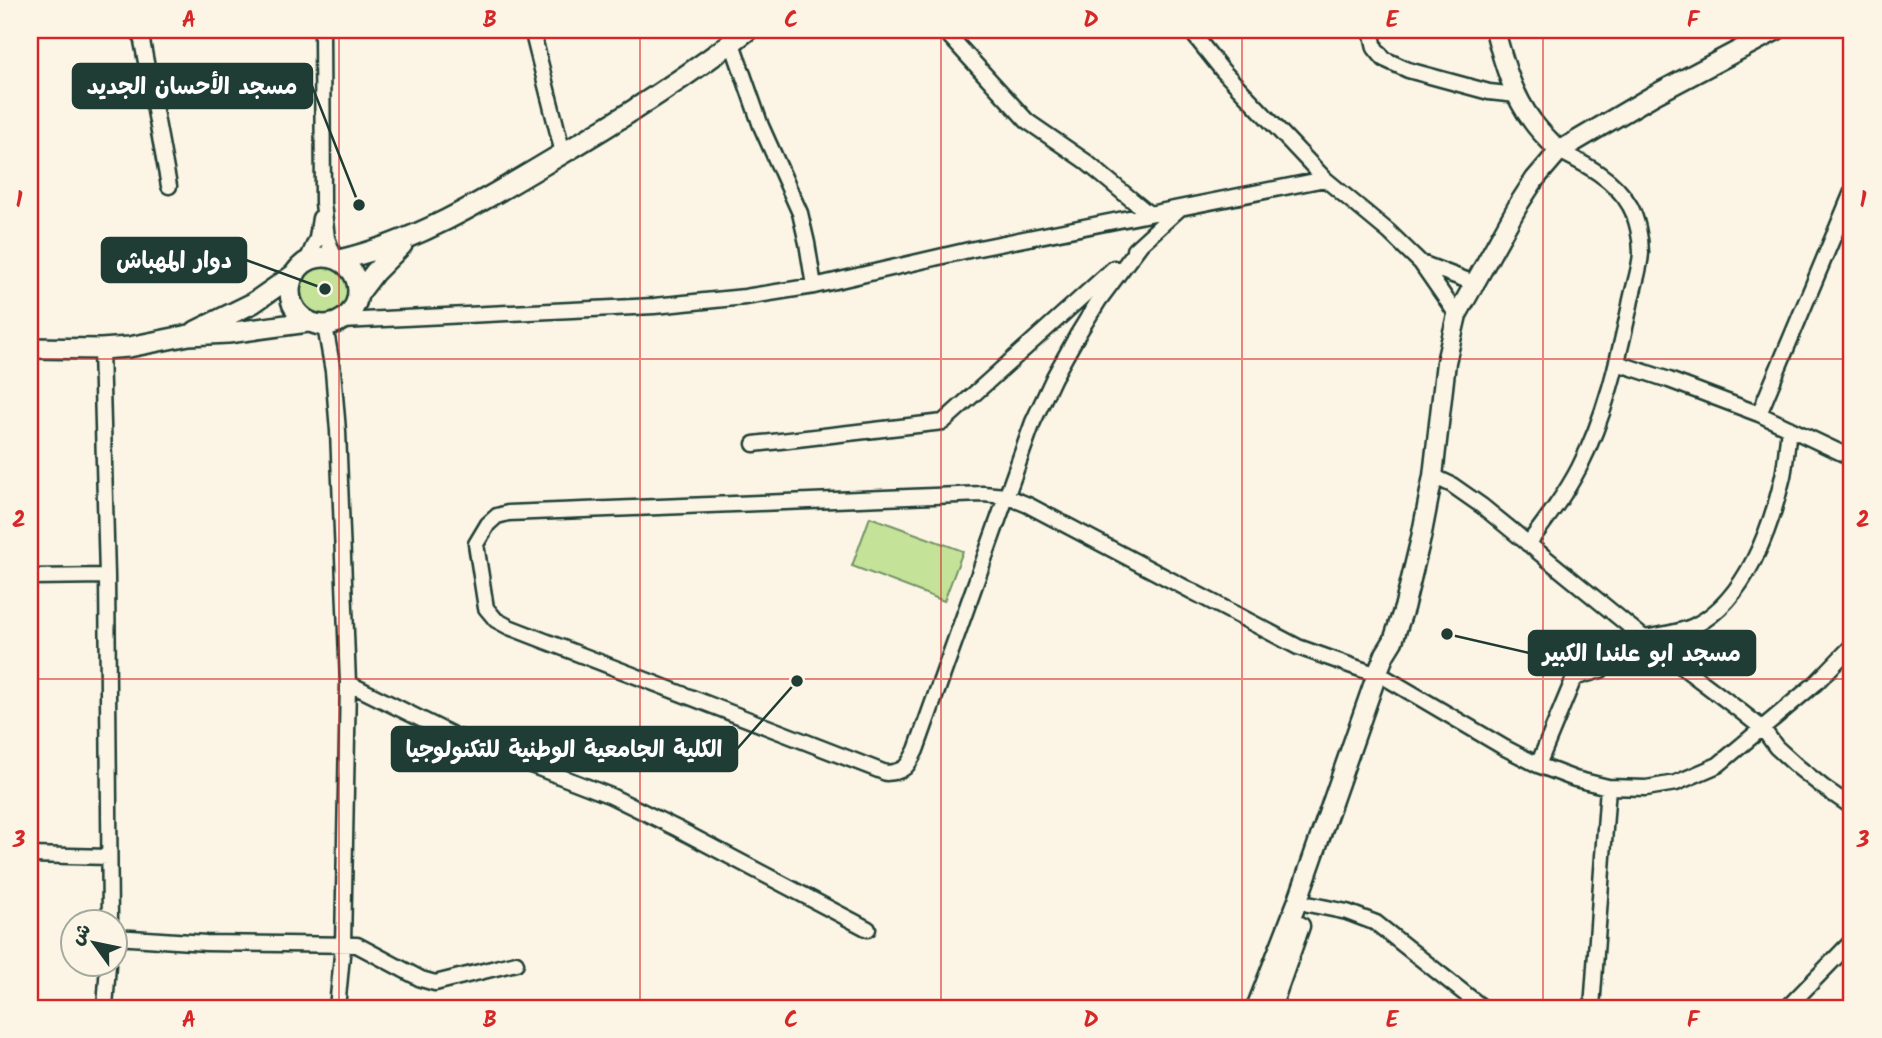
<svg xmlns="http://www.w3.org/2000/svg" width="1882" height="1038" font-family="Kalam,'Playpen Sans Arabic',sans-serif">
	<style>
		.green { fill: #c5e299; stroke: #729066; stroke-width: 2 }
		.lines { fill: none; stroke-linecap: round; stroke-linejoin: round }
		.minor-casing { stroke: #1f3d34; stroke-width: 19 }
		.tertiary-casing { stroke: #1f3d34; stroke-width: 23 }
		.secondary-casing { stroke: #1f3d34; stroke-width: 24 }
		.minor { stroke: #fcf5e5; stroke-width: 14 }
		.tertiary { stroke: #fcf5e5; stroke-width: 18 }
		.secondary { stroke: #fcf5e5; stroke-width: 19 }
		.grid { fill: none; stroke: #d62828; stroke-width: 2; stroke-opacity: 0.55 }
		.leader { fill: none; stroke: #1f3d34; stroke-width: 2.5 }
		.callout-dot { fill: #1f3d34; stroke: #fcf5e5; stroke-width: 2.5 }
		.callout { fill: #1f3d34; stroke: #1f3d34; stroke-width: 2.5 }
		.callout-label { font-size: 23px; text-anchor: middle; font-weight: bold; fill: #fff }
		.neatline { fill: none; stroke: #d62828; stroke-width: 2.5 }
		.grid-label { font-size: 23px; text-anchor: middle; font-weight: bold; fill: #d62828 }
	</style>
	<rect width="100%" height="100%" fill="#fcf5e5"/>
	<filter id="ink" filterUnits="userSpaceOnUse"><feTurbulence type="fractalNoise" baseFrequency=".0143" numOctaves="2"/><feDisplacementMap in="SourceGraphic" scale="14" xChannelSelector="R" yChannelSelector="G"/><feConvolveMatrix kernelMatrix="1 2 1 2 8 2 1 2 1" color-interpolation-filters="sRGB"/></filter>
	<g filter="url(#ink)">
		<path class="green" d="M301 291a24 24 0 1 1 48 0a24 24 0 1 1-48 0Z
			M870,517L963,551L944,601L852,566Z"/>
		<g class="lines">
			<g class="minor-casing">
				<path id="minor" d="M140,30L169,186
					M322,30L323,203L327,238L335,259
					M532,30L563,153
					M944,30L1027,121L1085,161L1149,214
					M1190,30L1222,70L1325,179L1389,232L1421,263L1457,315
					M1371,30L1375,48L1384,59L1408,70L1489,92L1517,95
					M30,31L32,30
					M732,43L761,126L800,213L807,243L814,286
					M1140,245L1099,300L1078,334L1054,377L1033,422L916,750C908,766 905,772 886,773L509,627L496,620L486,608L476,544L488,524L497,516L508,513L983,494L1006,496L1028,505L1298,647L1386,678L1505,748L1538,765L1575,779L1608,787L1646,788L1676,783L1718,765L1816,683L1852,646
					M1134,250L1179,209
					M306,263L317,238L320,218
					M1421,263L1474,283
					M342,321L654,306L745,297L814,286L969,250L1325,179
					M325,326L333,371L338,431L348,683L343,945L337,1008
					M101,349L107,576L110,922
					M1617,363L1669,380L1759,414L1852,458
					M1759,414L1852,192
					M754,444L943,422L1114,268
					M1433,476L1452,485L1482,506L1644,638L1739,710L1763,729L1776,747L1798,767L1823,787L1852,807
					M1528,544C1546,520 1565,495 1579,468C1605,417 1618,361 1630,305C1633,288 1640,270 1641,253C1641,238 1637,219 1630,206C1615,179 1585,164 1559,151
					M30,577L107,576
					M1644,638C1661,635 1681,633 1696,625C1746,599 1771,528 1783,476C1786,461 1787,444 1789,428
					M348,683L453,735L611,796L678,829L868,929
					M1538,765L1572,683L1577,677L1601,670L1633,630
					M30,855L109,857
					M1308,904L1347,912L1376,923L1483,1008
					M116,937L206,943L357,945L421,979L435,983L516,963
					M105,1008L108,964
					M1592,1008L1608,787
					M1787,1008L1852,941"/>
			</g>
			<g class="tertiary-casing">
				<path id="tertiary" d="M1495,30C1503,61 1513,96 1533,122C1540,132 1550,141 1559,151
					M1256,1008L1298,900L1377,674L1385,654L1393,641L1404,608L1421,538L1433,476L1446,362L1457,315L1520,202L1535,179L1559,151L1654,95L1777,30
					M1271,1008L1300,926"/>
			</g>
			<g class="secondary-casing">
				<path id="secondary" d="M290 291a34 34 0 1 1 68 0a34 34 0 1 1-68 0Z
					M339,260C413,243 480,203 545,164C615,123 684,80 748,30
					M359,293L375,272L402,245
					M196,331L253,303L296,273
					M30,348L101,349L129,347L189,335L228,333L308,322"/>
			</g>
			<use href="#minor" class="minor"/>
			<use href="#tertiary" class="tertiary"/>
			<use href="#secondary" class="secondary"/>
		</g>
	</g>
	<path class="grid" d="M339,30V1008M640,30V1008M941,30V1008M1242,30V1008M1543,30V1008M30,359H1852M30,679H1852"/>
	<path class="leader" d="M359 205L312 86M325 289L246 260M1447 634L1529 653M797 681L737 749"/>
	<g class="callout-dot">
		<circle cx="359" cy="205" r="7"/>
		<circle cx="325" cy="289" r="7"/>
		<circle cx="1447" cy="634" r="7"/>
		<circle cx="797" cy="681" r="7"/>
	</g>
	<g class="callout">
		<rect x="73" y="64" width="239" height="44" rx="7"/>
		<rect x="102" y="238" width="144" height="44" rx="7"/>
		<rect x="1529" y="631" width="226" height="44" rx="7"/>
		<rect x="392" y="727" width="345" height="44" rx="7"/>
	</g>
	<g class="callout-label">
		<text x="192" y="94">مسجد الأحسان الجديد</text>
		<text x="174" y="268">دوار المهباش</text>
		<text x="1642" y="661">مسجد ابو علندا الكبير</text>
		<text x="564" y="757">الكلية الجامعية الوطنية للتكنولوجيا</text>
	</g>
	<rect width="1882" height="1038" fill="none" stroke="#fcf5e5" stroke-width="77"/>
	<g transform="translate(94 943) rotate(303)"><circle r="33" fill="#fcf5e5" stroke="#a4ab9e" stroke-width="2"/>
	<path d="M0-5L12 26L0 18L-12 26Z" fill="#1f3d34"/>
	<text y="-10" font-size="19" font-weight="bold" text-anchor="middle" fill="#1f3d34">ش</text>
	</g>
	<rect x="38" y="38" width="1805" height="962" class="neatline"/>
	<g class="grid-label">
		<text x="189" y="27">A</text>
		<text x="490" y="27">B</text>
		<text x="791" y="27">C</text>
		<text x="1091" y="27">D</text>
		<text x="1392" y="27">E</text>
		<text x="1693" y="27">F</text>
		<text x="19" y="207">1</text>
		<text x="1863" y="207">1</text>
		<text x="19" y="527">2</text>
		<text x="1863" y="527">2</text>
		<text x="19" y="847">3</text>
		<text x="1863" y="847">3</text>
		<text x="189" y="1027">A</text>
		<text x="490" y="1027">B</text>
		<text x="791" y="1027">C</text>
		<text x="1091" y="1027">D</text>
		<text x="1392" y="1027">E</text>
		<text x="1693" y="1027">F</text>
	</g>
</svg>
